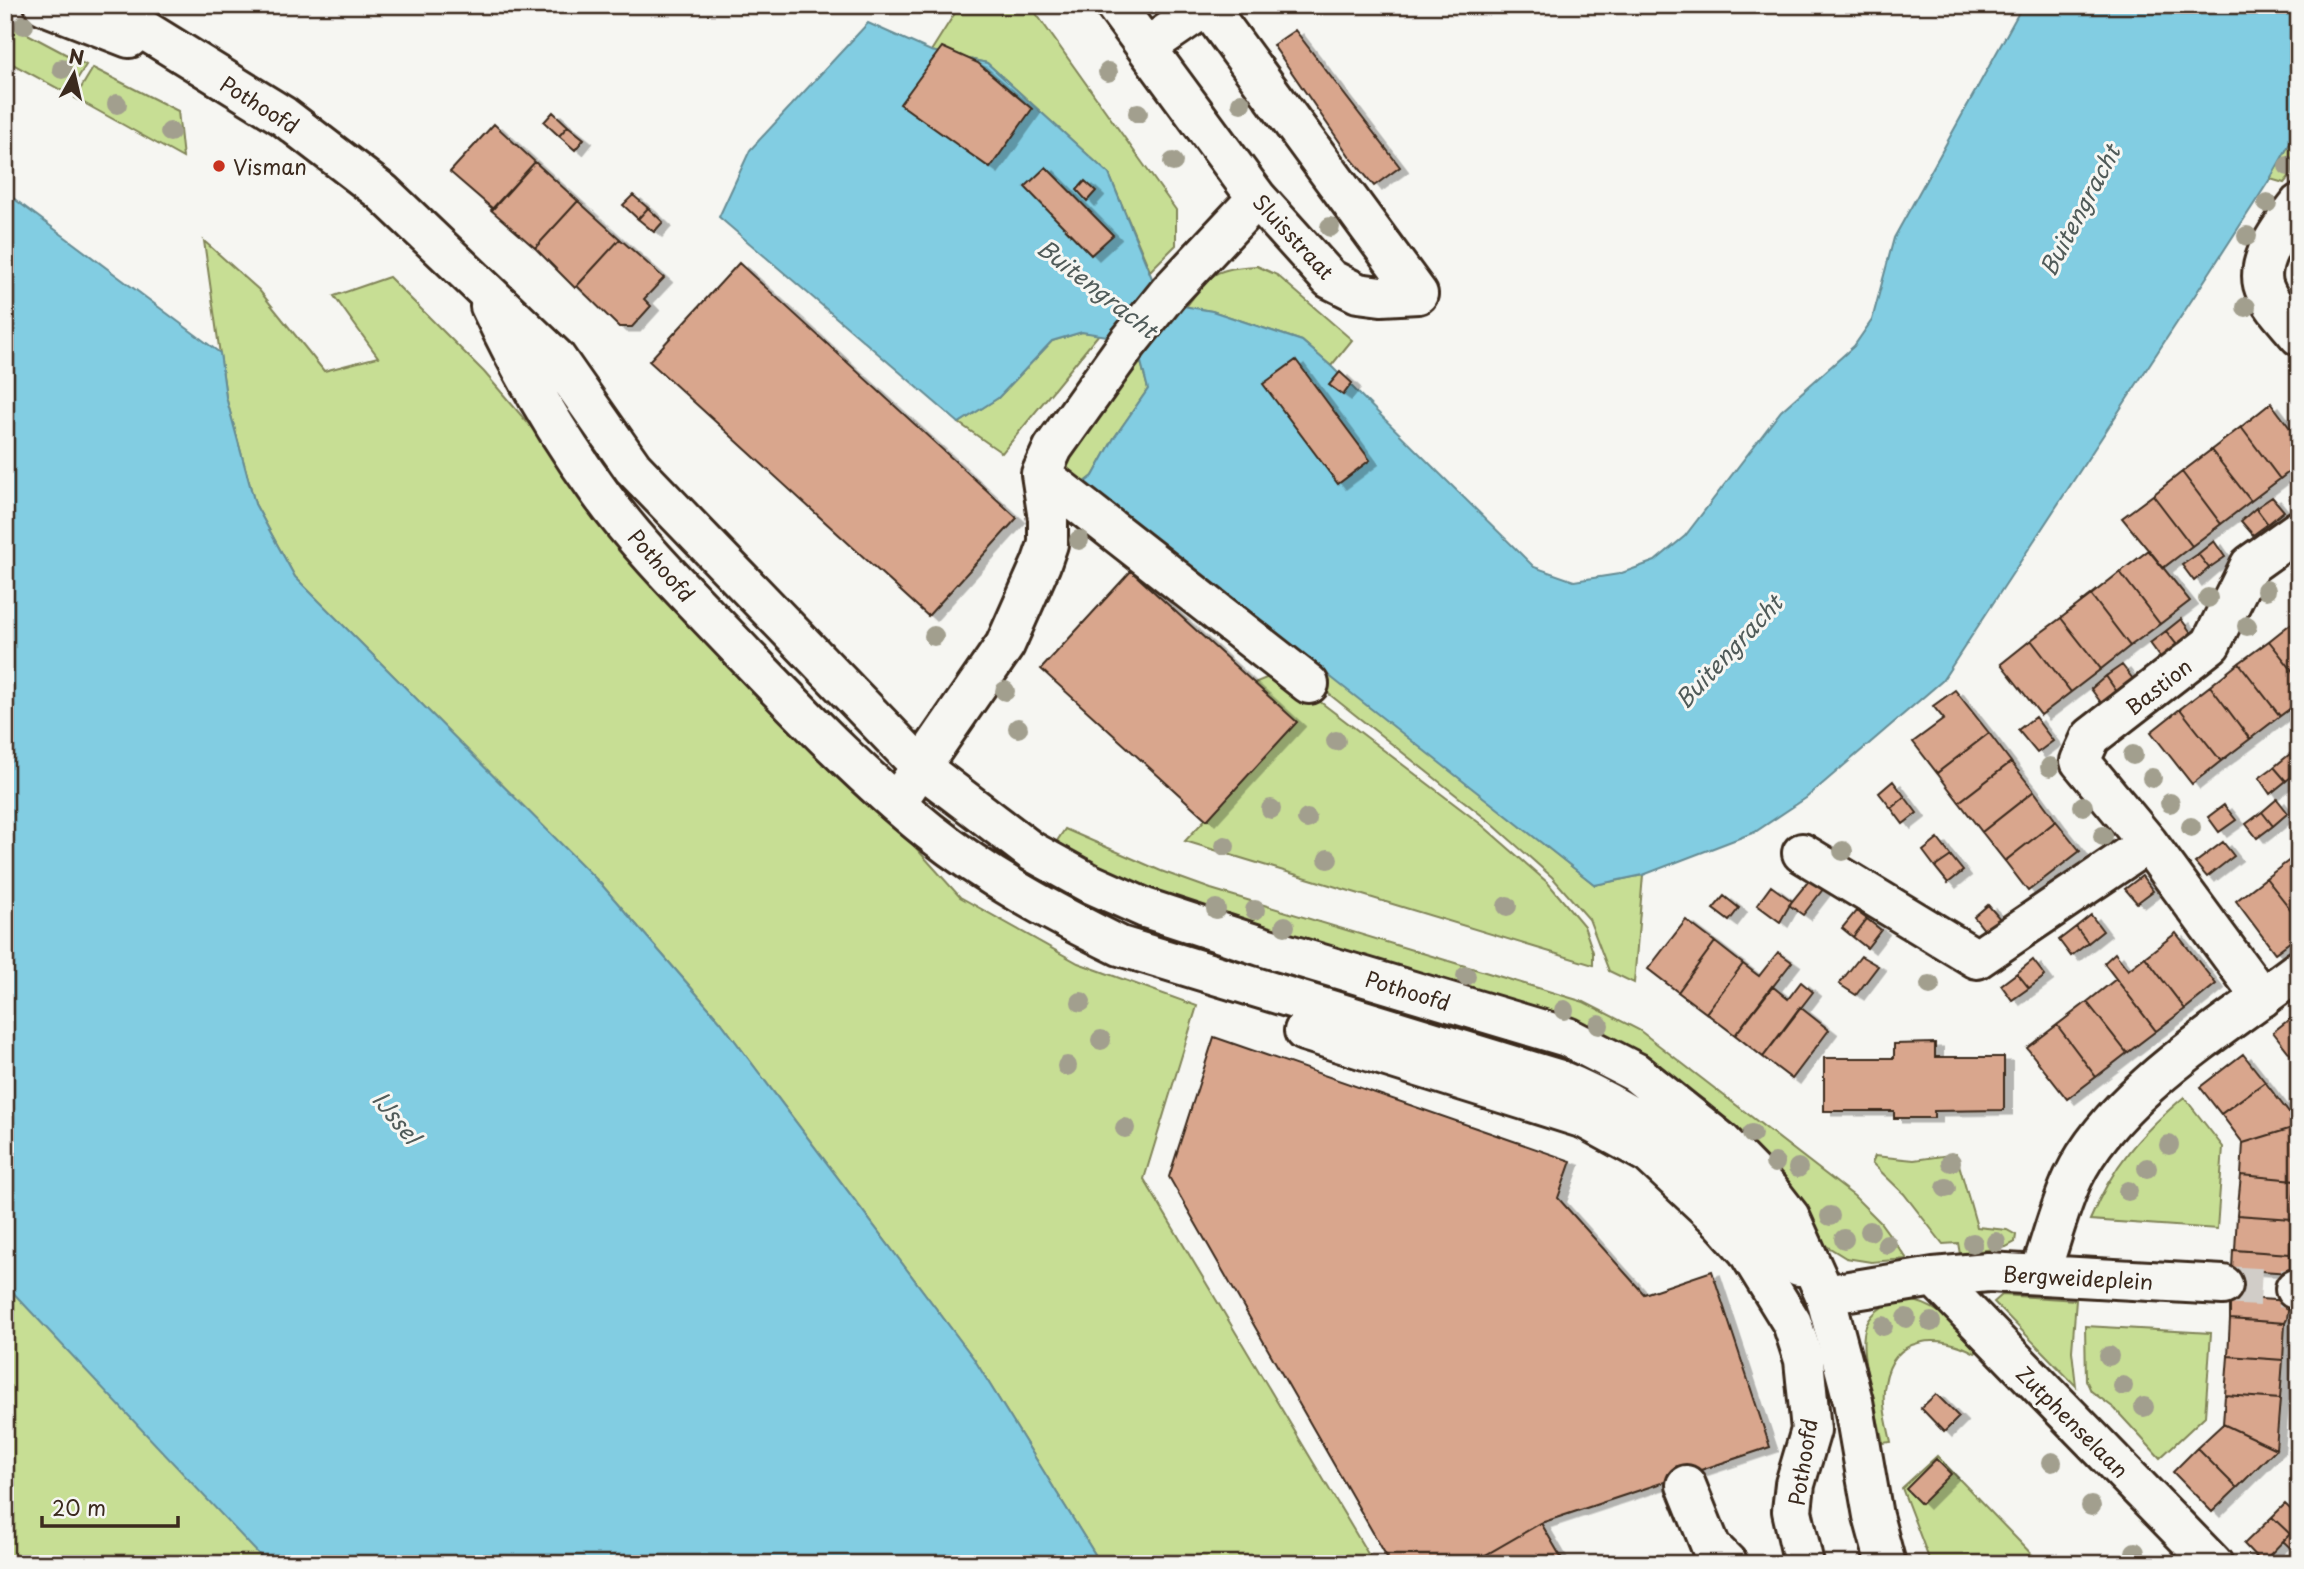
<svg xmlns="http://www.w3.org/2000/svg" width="2304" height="1569" font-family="'Playpen Sans',sans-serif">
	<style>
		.green { fill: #c7de94; stroke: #818459; stroke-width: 2 }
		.water { fill: #82cde2; stroke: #668c94; stroke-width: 2 }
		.building { fill: #d9a68d; stroke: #3b2a1e; stroke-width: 2; filter: url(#shadow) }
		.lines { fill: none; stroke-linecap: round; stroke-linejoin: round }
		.street-tunnel { stroke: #d1cdc8; stroke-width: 38; stroke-dasharray: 38 19; stroke-linecap: butt }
		.street-casing { stroke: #3b2a1e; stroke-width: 44 }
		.secondary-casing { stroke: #3b2a1e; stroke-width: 44 }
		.street { stroke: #f6f6f2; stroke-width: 38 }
		.secondary { stroke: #f6f6f2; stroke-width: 38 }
		.tree { fill: #a29f8e }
		.poi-dot { fill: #c8321e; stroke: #f6f6f2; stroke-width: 2.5 }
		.labels { text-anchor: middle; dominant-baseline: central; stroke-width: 6; stroke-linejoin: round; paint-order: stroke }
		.street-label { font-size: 21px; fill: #3b2a1e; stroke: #f6f6f2 }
		.poi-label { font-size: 21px; fill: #3b2a1e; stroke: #f6f6f2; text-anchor: start }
		.water-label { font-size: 23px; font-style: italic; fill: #505b59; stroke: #f6f6f2 }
	</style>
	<defs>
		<filter id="shadow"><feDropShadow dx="8" dy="4.5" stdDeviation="0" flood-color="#0004"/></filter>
	</defs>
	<rect width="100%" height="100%" fill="#f6f6f2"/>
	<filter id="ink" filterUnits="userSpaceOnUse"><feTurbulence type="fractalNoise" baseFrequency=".0143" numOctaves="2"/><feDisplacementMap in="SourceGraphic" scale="14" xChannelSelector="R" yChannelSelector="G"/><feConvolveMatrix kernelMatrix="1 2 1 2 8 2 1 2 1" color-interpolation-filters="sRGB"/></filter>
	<g filter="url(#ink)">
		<path class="green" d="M960,5H1030L1176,210V245L1150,271L1109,174L987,63L931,51Z
			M5,22L86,65L68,94L5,60Z
			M93,68L178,111L183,158L75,98Z
			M2299,127V165L2284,183L2270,179Z
			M204,241L259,290L324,371L378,357L334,296L389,277L484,372L749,681L871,798L960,897L1078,963L1197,1006L1144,1179L1374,1564H1101L974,1359L720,1021L601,884L295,577L255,504L226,397Z
			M1257,266L1277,275L1352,340L1331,366L1302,341L1212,311L1186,307C1211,274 1213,268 1257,266Z
			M1082,332L1099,334L1002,453L959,423L998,398L1052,341Z
			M1141,362L1148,389L1114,438L1093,476L1084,483L1059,463Z
			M1308,658L1595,885L1643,875L1634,983L1609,971L1589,919L1552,877L1490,822L1305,675L1302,665Z
			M1281,672L1482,825L1548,883L1584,926L1593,952V965L1185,841L1296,722L1254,683Z
			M1065,829L1161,871L1211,889L1584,1002L1639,1030L1854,1196L1880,1222L1907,1259L1871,1262L1846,1258L1825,1245L1800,1204L1765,1159L1704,1100L1653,1065L1537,1009L1200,907L1126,881L1055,844Z
			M2184,1097L2223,1147L2217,1229L2090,1220C2113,1165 2139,1135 2184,1097Z
			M1956,1154L1977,1227L2007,1230L2016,1235L2015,1242L2006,1247L1960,1254L1958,1243L1943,1244L1904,1194L1872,1163L1875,1156L1914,1160Z
			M5,1189L319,1564H5Z
			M2002,1295L2076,1300L2072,1351L2076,1386L1994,1302Z
			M1904,1299C1940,1304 1954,1325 1978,1350L1975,1353C1940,1333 1893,1335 1885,1383C1881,1403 1887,1423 1891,1442L1883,1443C1878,1416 1856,1351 1866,1326C1873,1309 1887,1303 1904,1299Z
			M2085,1326L2211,1333L2205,1416L2160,1458L2114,1408L2091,1391L2086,1380Z
			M1937,1456L2041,1564H1931L1902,1488Z"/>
		<path class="water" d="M2023,5H2299V127L2270,179L2197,292L1942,681L1806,798L1755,832L1643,875L1595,885L1084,483L1093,476L1114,438L1148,389L1141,362L1126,339L1082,332L1052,341L998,398L959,423L719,217L750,150L868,23L931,51L987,63L1109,174L1156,288L1166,303L1212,311L1302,341L1331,366L1534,567L1574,581L1619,574L1655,561L1685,536L1781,411L1854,346L1872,320L1894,238Z
			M5,192L220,353L226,397L255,504L295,577L601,884L720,1021L974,1359L1101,1564H268L5,1284Z"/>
		<path class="building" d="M1295,30L1400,167L1374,186L1350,157L1273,45Z
			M942,47L978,63L1032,109L990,168L900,104Z
			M553,112L568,126L559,136L544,122Z
			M494,124L535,162L493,209L450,172Z
			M568,126L584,139L575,150L559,136Z
			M535,162L578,201L535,248L491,210Z
			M1046,167L1113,235L1091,255L1025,187Z
			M1085,181L1096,191L1087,201L1077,190Z
			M633,195L648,208L638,219L623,205Z
			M578,201L620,239L575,288L535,248Z
			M648,208L663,222L654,232L638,219Z
			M620,239L664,278L644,299L651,306L632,327H619L577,286Z
			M739,263L1017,518L928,616L649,361Z
			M739,263L1017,518L928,616L649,361Z
			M1296,360L1370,460L1338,484L1263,384Z
			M1340,372L1352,383L1343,395L1329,385Z
			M2271,403L2299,440V464L2280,479L2241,427Z
			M2241,427L2280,479L2251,501L2211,450Z
			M2211,450L2251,501L2221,524L2182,472Z
			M2182,472L2221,524L2192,546L2153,495Z
			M2153,495L2192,546L2163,568L2122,518Z
			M2272,497L2284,511L2268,524L2256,508Z
			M2256,508L2268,524L2253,535L2241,521Z
			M2214,541L2225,557L2209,568L2198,554Z
			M2149,550L2190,601L2160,624L2120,572Z
			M2198,554L2209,568L2194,581L2182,565Z
			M1131,571L1297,722L1207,820L1041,669Z
			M1131,571L1297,722L1207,820L1041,669Z
			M2120,572L2160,624L2130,646L2091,595Z
			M2091,595L2130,646L2101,669L2061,618Z
			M2061,618L2101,669L2071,692L2031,640Z
			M2298,618L2299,619V679L2269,641Z
			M2181,619L2192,634L2177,645L2166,631Z
			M2166,631L2177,645L2161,658L2150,643Z
			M2031,640L2071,692L2041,715L2001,664Z
			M2269,641L2299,679V702L2280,716L2239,663Z
			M2239,663L2280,716L2250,739L2210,686Z
			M2122,665L2133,679L2117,692L2106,676Z
			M2106,676L2117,692L2102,704L2091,689Z
			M2210,686L2250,739L2221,761L2180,709Z
			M1955,690L1989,733L1937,773L1913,742L1944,719L1933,706Z
			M2180,709L2221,761L2192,784L2151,732Z
			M2035,717L2053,741L2037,753L2018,730Z
			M1989,733L2011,762L1959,802L1937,773Z
			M2290,754L2299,766V771L2286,781L2274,767Z
			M2011,762L2034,791L1982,832L1959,802Z
			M2274,767L2286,781L2270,794L2259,778Z
			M1893,781L1905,797L1891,808L1879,793Z
			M2034,791L2056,821L2005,861L1982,832Z
			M1905,797L1917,813L1903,824L1891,808Z
			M2277,799L2288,813L2273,826L2262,812Z
			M2224,805L2236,820L2219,832L2208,817Z
			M2262,812L2273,826L2257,838L2246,824Z
			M2056,821L2080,851L2028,891L2005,861Z
			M1938,839L1951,856L1935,867L1923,851Z
			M2223,842L2234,856L2207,877L2195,863Z
			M1951,856L1963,871L1948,883L1935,867Z
			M2295,856L2299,860V920L2266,878Z
			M2142,876L2153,891L2137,903L2125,889Z
			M1811,878L1824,888L1803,915L1789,905Z
			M2266,878L2299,920V935L2275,953L2236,901Z
			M1771,886L1792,901L1780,922L1757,905Z
			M1724,896L1739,908L1729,921L1713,909Z
			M1988,905L2001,920L1986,932L1974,917Z
			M1856,911L1867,919L1853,937L1842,928Z
			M2091,915L2103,931L2088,943L2076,927Z
			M1867,919L1881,930L1867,948L1853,937Z
			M1686,920L1715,942L1678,992L1648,969Z
			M2076,927L2088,943L2071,956L2059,940Z
			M2176,933L2216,984L2185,1009L2145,957Z
			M1715,942L1743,964L1706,1013L1678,992Z
			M1778,952L1792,962L1735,1035L1706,1013L1743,964L1759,976Z
			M2115,953L2128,970L2145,957L2185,1009L2156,1031L2104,963Z
			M1861,956L1878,966L1856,995L1839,984Z
			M2033,960L2045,976L2029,988L2017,973Z
			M2017,973L2029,988L2012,1000L2001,985Z
			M2116,979L2156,1031L2127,1053L2087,1002Z
			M1801,982L1813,992L1763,1057L1735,1035L1772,986L1788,999Z
			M2087,1002L2127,1053L2096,1077L2057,1025Z
			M1800,1007L1829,1030L1792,1079L1763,1057Z
			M2292,1017L2299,1025L2297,1063L2273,1032Z
			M2057,1025L2096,1077L2067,1099L2027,1048Z
			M1214,1037L1571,1161L1558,1198L1644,1294L1712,1271L1770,1447L1541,1523L1565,1564H1391L1169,1177Z
			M1214,1037L1571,1161L1558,1198L1644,1294L1712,1271L1770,1447L1541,1523L1470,1564H1391L1169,1177Z
			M1935,1043V1057H2004V1110L1934,1111V1118H1894V1111H1824V1058H1894V1044Z
			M2243,1054L2265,1082L2221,1114L2200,1087Z
			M2265,1082L2299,1126L2243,1143L2221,1114Z
			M2299,1126L2295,1180L2241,1175L2243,1143Z
			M2241,1175L2295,1180L2292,1219L2237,1215Z
			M2237,1215L2292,1219L2290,1254L2235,1250Z
			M2233,1250L2290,1254V1273L2232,1269Z
			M2230,1297L2289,1301L2287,1319L2285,1323L2230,1319Z
			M2230,1319L2285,1323L2283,1360L2228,1356Z
			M2228,1356L2283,1360L2280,1399L2225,1395Z
			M1936,1394L1959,1417L1944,1432L1921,1408Z
			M2225,1395L2280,1399L2276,1449L2223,1424Z
			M2223,1424L2276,1449L2237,1488L2197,1448Z
			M2197,1448L2237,1488L2212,1512L2173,1472Z
			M1936,1459L1951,1474L1921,1504L1906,1489Z
			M2285,1504L2299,1517V1526L2290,1534L2272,1517Z
			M2272,1517L2290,1534L2262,1563L2244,1544Z
			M1541,1523L1565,1564H1470Z
			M2299,1526V1564H2290L2298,1555L2283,1541Z"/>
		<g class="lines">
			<path class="street-tunnel" d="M2223,1285L2295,1289"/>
			<g class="street-casing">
				<path id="street" d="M1115,5L1257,198L1330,279L1358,293L1381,296L1418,294
					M1207,6L1418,294
					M1147,47L1208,5
					M2299,204C2283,225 2251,264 2266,292C2273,308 2288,322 2299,336
					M1041,474L1309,684
					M896,803L1005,645L1041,564L1048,544V519L1041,474L1053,448L1128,343L1169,292L1257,198
					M1802,853L1977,959L2148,843
					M2262,998L2148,843L2080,761L2091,737L2211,644L2250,565L2299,530
					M1304,1031L1585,1119L1649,1154L1722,1222L1747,1250L1792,1323L1804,1360L1811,1430L1795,1484L1792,1511L1804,1564
					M2040,1273C2051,1242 2059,1208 2073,1178C2113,1093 2226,1026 2299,970
					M1934,1277L2213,1564
					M2295,1289H2299
					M1825,1295L1934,1277L1988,1272L2223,1285
					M1686,1485L1711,1547L1728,1564"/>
			</g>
			<g class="secondary-casing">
				<path id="secondary" d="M44,5L129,38
					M104,5L283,116L382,192L556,358L633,468L922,768L1031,851L1089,883L1145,908L1261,946L1567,1037L1635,1072L1722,1142L1769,1190L1790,1217L1825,1295L1853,1401L1873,1516L1886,1564
					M490,306C521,372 557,434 600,493C642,551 696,603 745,655C804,716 863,778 929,831C988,878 1053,913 1120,946L1557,1079C1657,1119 1728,1187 1799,1266"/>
			</g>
			<use href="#street" class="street"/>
			<use href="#secondary" class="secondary"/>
		</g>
		<g class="tree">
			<circle cx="24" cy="25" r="10"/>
			<circle cx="62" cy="69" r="10"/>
			<circle cx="1108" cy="72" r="10"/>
			<circle cx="1241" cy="103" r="10"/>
			<circle cx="117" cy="104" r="10"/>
			<circle cx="1138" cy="113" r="10"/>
			<circle cx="170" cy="132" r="10"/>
			<circle cx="1173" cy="162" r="10"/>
			<circle cx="2288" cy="166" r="10"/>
			<circle cx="2267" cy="203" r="10"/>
			<circle cx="1330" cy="227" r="10"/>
			<circle cx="2247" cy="236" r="10"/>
			<circle cx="2246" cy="307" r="10"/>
			<circle cx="1079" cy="540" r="10"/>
			<circle cx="2266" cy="590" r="10"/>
			<circle cx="2208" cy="598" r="10"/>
			<circle cx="2247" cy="626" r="10"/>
			<circle cx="934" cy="636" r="10"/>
			<circle cx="1005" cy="691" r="10"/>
			<circle cx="1018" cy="728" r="10"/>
			<circle cx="1336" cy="741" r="10"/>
			<circle cx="2133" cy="755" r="10"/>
			<circle cx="2050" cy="767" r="10"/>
			<circle cx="2152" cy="778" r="10"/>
			<circle cx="2170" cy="803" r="10"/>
			<circle cx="2083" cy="806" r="10"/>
			<circle cx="1271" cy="809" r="10"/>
			<circle cx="1307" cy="819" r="10"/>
			<circle cx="2191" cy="827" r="10"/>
			<circle cx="2103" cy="836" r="10"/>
			<circle cx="1225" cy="846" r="10"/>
			<circle cx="1843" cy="851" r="10"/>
			<circle cx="1328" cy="859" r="10"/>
			<circle cx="1507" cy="906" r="10"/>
			<circle cx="1216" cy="909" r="10"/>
			<circle cx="1255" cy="910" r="10"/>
			<circle cx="1285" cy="926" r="10"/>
			<circle cx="1466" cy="976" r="10"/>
			<circle cx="1930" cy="985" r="10"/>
			<circle cx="1081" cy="1002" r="10"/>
			<circle cx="1564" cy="1010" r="10"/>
			<circle cx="1599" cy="1025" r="10"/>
			<circle cx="1101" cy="1040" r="10"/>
			<circle cx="1067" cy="1066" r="10"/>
			<circle cx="1125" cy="1128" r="10"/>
			<circle cx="1752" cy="1134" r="10"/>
			<circle cx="2169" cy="1145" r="10"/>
			<circle cx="1951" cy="1162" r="10"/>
			<circle cx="1775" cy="1163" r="10"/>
			<circle cx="1798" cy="1168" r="10"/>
			<circle cx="2147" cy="1168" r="10"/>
			<circle cx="1946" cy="1188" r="10"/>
			<circle cx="2128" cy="1191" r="10"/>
			<circle cx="1830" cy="1216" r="10"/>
			<circle cx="1870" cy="1231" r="10"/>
			<circle cx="1844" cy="1239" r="10"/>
			<circle cx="1996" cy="1242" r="10"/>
			<circle cx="1973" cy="1243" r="10"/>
			<circle cx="1887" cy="1244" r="10"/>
			<circle cx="1906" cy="1318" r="10"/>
			<circle cx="1931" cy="1322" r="10"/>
			<circle cx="1883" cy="1326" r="10"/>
			<circle cx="2109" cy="1356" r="10"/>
			<circle cx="2123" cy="1386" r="10"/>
			<circle cx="2144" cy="1407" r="10"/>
			<circle cx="2052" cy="1462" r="10"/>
			<circle cx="2091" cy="1506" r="10"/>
			<circle cx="2135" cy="1552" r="10"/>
		</g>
	</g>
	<circle class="poi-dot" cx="219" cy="166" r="7"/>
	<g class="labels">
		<g class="street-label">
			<text transform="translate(260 104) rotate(32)">Pothoofd</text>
			<text transform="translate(1294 236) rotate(47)">Sluisstraat</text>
			<text transform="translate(662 565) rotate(49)">Pothoofd</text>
			<text transform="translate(2158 686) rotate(-38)">Bastion</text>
			<text transform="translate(1408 990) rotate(17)">Pothoofd</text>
			<text transform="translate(2078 1277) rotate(3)">Bergweideplein</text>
			<text transform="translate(2073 1421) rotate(45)">Zutphenselaan</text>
			<text transform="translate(1802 1462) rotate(-81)">Pothoofd</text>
		</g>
		<g class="poi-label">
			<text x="233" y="166">Visman</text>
		</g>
		<g class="water-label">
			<text transform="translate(2079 210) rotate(-62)">Buitengracht</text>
			<text transform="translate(1098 288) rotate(38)">Buitengracht</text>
			<text transform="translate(1728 651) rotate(-47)">Buitengracht</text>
			<text transform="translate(397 1117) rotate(51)">IJssel</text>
		</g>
	</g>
	<rect width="2304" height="1569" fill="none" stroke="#f6f6f2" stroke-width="28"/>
	<rect x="14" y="14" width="2276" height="1541" fill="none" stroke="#3b2a1e" stroke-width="2.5" filter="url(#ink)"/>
	<g transform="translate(74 74) rotate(8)" stroke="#f6f6f2" stroke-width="5" paint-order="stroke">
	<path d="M0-5L12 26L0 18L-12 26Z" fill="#3b2a1e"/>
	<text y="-10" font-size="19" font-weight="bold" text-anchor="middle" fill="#3b2a1e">N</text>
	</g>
	<path d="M42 1516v10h136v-10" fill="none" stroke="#3b2a1e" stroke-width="3.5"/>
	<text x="52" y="1516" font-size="21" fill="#3b2a1e" stroke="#f6f6f2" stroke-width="5" paint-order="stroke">20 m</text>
</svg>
